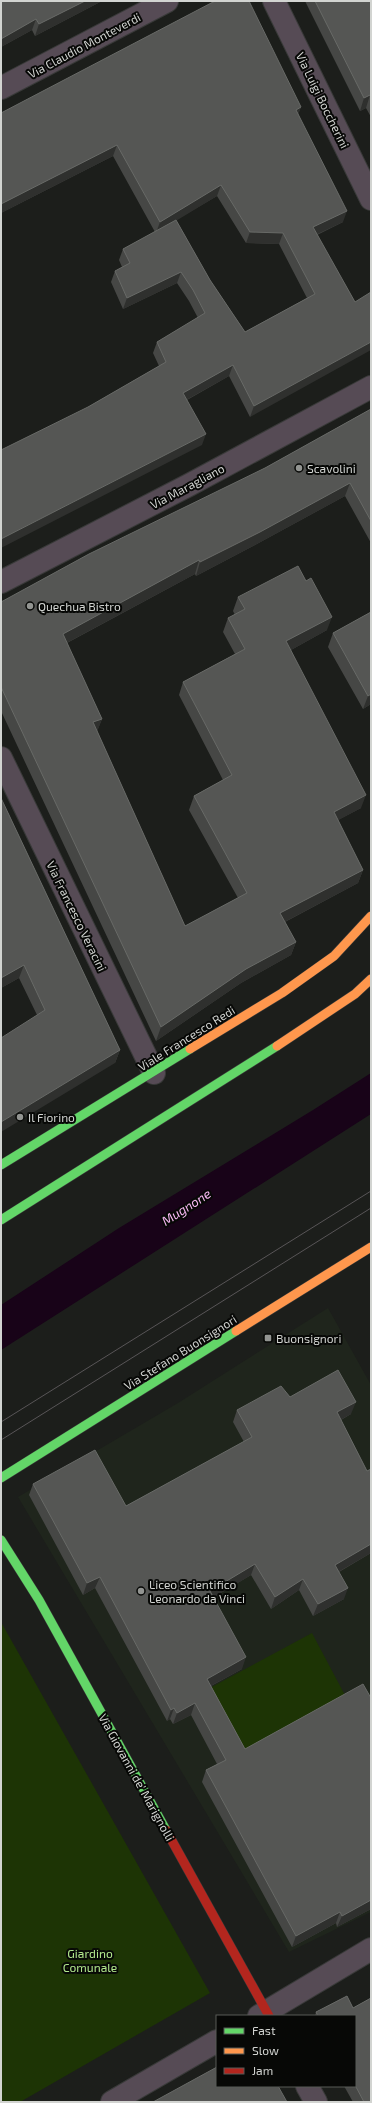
<svg xmlns="http://www.w3.org/2000/svg" width="372" height="2103" font-family="'Exo 2',sans-serif">
	<style>
		.built { fill: #1f251c }
		.green { fill: #1d3405 }
		.water { fill: #180318 }
		.lines { fill: none; stroke-linecap: round; stroke-linejoin: round }
		.street-casing { stroke: #393a39; stroke-width: 24 }
		.fast-casing { stroke: #393a39; stroke-width: 10 }
		.slow-casing { stroke: #393a39; stroke-width: 10 }
		.jam-casing { stroke: #393a39; stroke-width: 10 }
		.street { stroke: #564b55; stroke-width: 22 }
		.fast { stroke: #63d668; stroke-width: 9 }
		.slow { stroke: #ff974d; stroke-width: 9 }
		.jam { stroke: #b3261e; stroke-width: 9 }
		.tram { stroke: #585557; stroke-width: 1 }
		.wall { fill: #464745; fill-rule: evenodd }
		.shaded-wall { fill: #2f302e }
		.building { fill: #555654; stroke: #686a67 }
		.poi-dot { fill: #929491; stroke: #070806; stroke-width: 1.5 }
		.labels { text-anchor: middle; dominant-baseline: central; stroke-width: 4; stroke-linejoin: round; paint-order: stroke }
		.street-label { font-size: 12px; fill: #d2d4d1; stroke: #070806 }
		.poi-label { font-size: 12px; fill: #d2d4d1; stroke: #070806; text-anchor: start }
		.park-label { font-size: 12px; fill: #b2e88d; stroke: #070806 }
		.water-label { font-size: 13px; font-style: italic; fill: #f8b8f3; stroke: #070806 }
	</style>
	<rect width="100%" height="100%" fill="#1c1e1b"/>
	<path class="built" d="M328,1308L371,1385V1912L289,1952L18,1497L178,1403Z"/>
	<path class="green" d="M1,1622L210,1993L20,2102H1Z
		M312,1633L347,1699L246,1754L210,1688Z"/>
	<path class="water" d="M371,1073V1114L1,1350V1305L119,1228L313,1110Z"/>
	<g class="lines">
		<g class="street-casing">
			<path id="street" d="M274,1L371,199
				M1,88L167,1
				M1,582L189,485L371,387
				M1,758L154,1073
				M259,2016L371,1949
				M307,2086L316,2102
				M112,2102L217,2041"/>
		</g>
		<g class="fast-casing">
			<path id="fast" d="M1,1165L190,1049
				M1,1220L277,1046
				M1,1478L236,1331
				M1,1540L39,1600L166,1830"/>
		</g>
		<g class="slow-casing">
			<path id="slow" d="M277,1046L355,994L371,979
				M190,1049L282,993L334,956L371,916
				M236,1331L371,1247"/>
		</g>
		<g class="jam-casing">
			<path id="jam" d="M166,1830L269,2016"/>
		</g>
		<use href="#street" class="street"/>
		<use href="#fast" class="fast"/>
		<use href="#slow" class="slow"/>
		<use href="#jam" class="jam"/>
		<path class="tram" d="M1,1422L371,1191
			M1,1440L371,1208"/>
	</g>
	<path class="wall" d="M1,1H102L35,36L32,30L1,47Z
		M305,1H371V117L366,108L360,111Z
		M301,107L298,114L343,222L317,235L355,302L250,417L229,376L187,400L202,445L88,407L159,366L153,353L157,342L198,318L189,301L177,283L123,309L111,282L115,271L122,267L119,260L123,249L155,232L113,156L1,213V113ZM217,196L246,243L279,244L307,298L245,332L210,280L176,220Z
		M371,409V543L345,496L255,545L196,576L195,574L67,643L102,719L97,731L185,926L238,898L189,810L194,796L223,780L179,695L183,682L235,654L223,632L228,618L235,615L233,611L238,597L327,630L291,650L361,808L338,820L363,870L358,883L285,922L296,942L291,955L241,983L156,1041L1,711V602L265,468Z
		M371,612V704L363,709L328,647L333,633Z
		M1,798L120,1050L115,1063L37,1015L19,978L1,988Z
		M290,1397L351,1414L341,1420L367,1471L371,1469V1553L339,1572L344,1599L313,1616L299,1590L271,1609L251,1575L214,1597L242,1669L211,1686L245,1749L371,1698V1909L337,1927L336,1923L292,1947L202,1782L206,1770L217,1764L191,1715L173,1724L170,1719L167,1721L95,1588L83,1595L29,1495L33,1484L126,1506L244,1442L233,1422L237,1410Z
		M347,1996L353,2008L371,1998V2102H353L344,2086H355V2016H315L316,2012Z"/>
	<path class="shaded-wall" d="M85,1H102L35,36L39,24Z
		M36,19L32,30L1,47V39Z
		M370,95L366,108L360,111L364,98Z
		M301,107L297,118L296,110Z
		M117,145L113,156L1,213V204Z
		M221,185L217,196L156,233L160,222Z
		M347,211L343,222L309,238L313,227Z
		M250,232L283,233L279,244L246,243Z
		M181,272L177,283L123,309L127,298Z
		M371,342V350L250,417L254,406Z
		M233,365L229,376L179,404L183,393Z
		M206,434L202,445L1,548V539Z
		M350,483L345,496L255,545L196,576L200,562Z
		M199,560L195,574L59,647L63,634Z
		M332,617L327,630L282,655L286,641Z
		M371,694V704L363,709L368,696Z
		M102,719L97,732L93,722Z
		M366,795L361,808L329,825L334,812Z
		M363,870L358,883L275,927L280,913Z
		M296,942L291,955L241,983L156,1041L161,1027L246,969Z
		M24,965L19,978L1,988V978Z
		M120,1050L115,1063L1,1132V1122Z
		M356,1402L351,1414L333,1424L337,1412Z
		M371,1544V1553L331,1576L335,1565Z
		M255,1564L251,1575L206,1602L210,1591Z
		M100,1577L95,1588L83,1595L87,1583Z
		M303,1579L299,1590L271,1609L275,1597Z
		M348,1588L344,1599L313,1616L318,1604Z
		M246,1657L242,1669L203,1690L207,1679Z
		M195,1703L191,1715L173,1724L177,1713Z
		M174,1708L170,1719L167,1721L171,1710Z
		M371,1900V1909L337,1927L342,1916Z
		M340,1912L336,1923L292,1947L296,1936Z"/>
	<path class="building" d="M1,1H85L39,24L36,19L1,39Z
		M215,1H249L301,107L296,110L347,211L313,227L355,302L371,292V342L254,406L233,365L183,393L206,434L1,539V450L88,407L166,362L157,342L205,313L193,290L181,272L127,298L115,271L130,263L123,249L176,220L210,280L245,332L315,294L283,233L250,232L221,185L160,222L117,145L1,204V113Z
		M315,1H371V97L370,95L364,98Z
		M371,409V521L350,483L260,532L200,562L199,560L63,634L102,719L93,722L185,926L247,893L194,796L232,775L183,682L245,649L228,618L245,609L238,597L298,566L306,581L311,578L332,617L286,641L366,795L334,812L363,870L280,913L296,942L246,969L161,1027L1,687V602L89,554L265,468Z
		M371,612V694L368,696L333,633Z
		M1,798L120,1050L1,1122V1038L45,1010L24,965L1,978Z
		M338,1370L356,1402L337,1412L367,1471L371,1469V1544L335,1565L348,1588L318,1604L303,1579L275,1597L255,1564L210,1591L246,1657L207,1679L245,1749L363,1684L371,1698V1900L342,1916L340,1912L296,1936L206,1770L226,1760L195,1703L177,1713L174,1708L171,1710L100,1577L87,1583L33,1484L95,1450L126,1506L252,1437L237,1410L281,1386L290,1397Z
		M347,1996L353,2008L371,1998V2102H364L355,2085V2016H318L316,2012Z
		M217,2067V2086H278L287,2102H153Z"/>
	<g class="poi-dot">
		<circle cx="299" cy="468" r="4"/>
		<circle cx="30" cy="606" r="4"/>
		<circle cx="20" cy="1117" r="4"/>
		<rect x="264" y="1334" width="8" height="8" rx="2"/>
		<circle cx="141" cy="1591" r="4"/>
	</g>
	<g class="labels">
		<g class="street-label">
			<text transform="translate(84 45) rotate(-28)">Via Claudio Monteverdi</text>
			<text transform="translate(323 100) rotate(64)">Via Luigi Boccherini</text>
			<text transform="translate(187 486) rotate(-28)">Via Maragliano</text>
			<text transform="translate(77 916) rotate(64)">Via Francesco Veracini</text>
			<text transform="translate(186 1038) rotate(-32)">Viale Francesco Redi</text>
			<text transform="translate(180 1352) rotate(-32)">Via Stefano Buonsignori</text>
			<text transform="translate(137 1777) rotate(61)">Via Giovanni de' Marignolli</text>
		</g>
		<g class="poi-label">
			<text x="307" y="468">Scavolini</text>
			<text x="38" y="606">Quechua Bistro</text>
			<text x="28" y="1117">Il Fiorino</text>
			<text x="276" y="1338">Buonsignori</text>
			<text x="149" y="1584">Liceo Scientifico<tspan x="149" dy="14">Leonardo da Vinci</tspan></text>
		</g>
		<g class="park-label">
			<text x="90" y="1953">Giardino<tspan x="90" dy="14">Comunale</tspan></text>
		</g>
		<g class="water-label">
			<text transform="translate(186 1207) rotate(-33)">Mugnone</text>
		</g>
	</g>
	<rect width="372" height="2103" fill="none" stroke="#d2d4d1" stroke-width="4"/>
	<rect x="216" y="2015" width="140" height="72" fill="#070806" stroke="#585a57"/>
	<rect x="224" y="2028" width="20" height="6" fill="#63d668" stroke="#585a57"/>
	<text x="252" y="2035" font-size="12" fill="#d2d4d1">Fast</text>
	<rect x="224" y="2048" width="20" height="6" fill="#ff974d" stroke="#585a57"/>
	<text x="252" y="2055" font-size="12" fill="#d2d4d1">Slow</text>
	<rect x="224" y="2068" width="20" height="6" fill="#b3261e" stroke="#585a57"/>
	<text x="252" y="2075" font-size="12" fill="#d2d4d1">Jam</text>
</svg>
